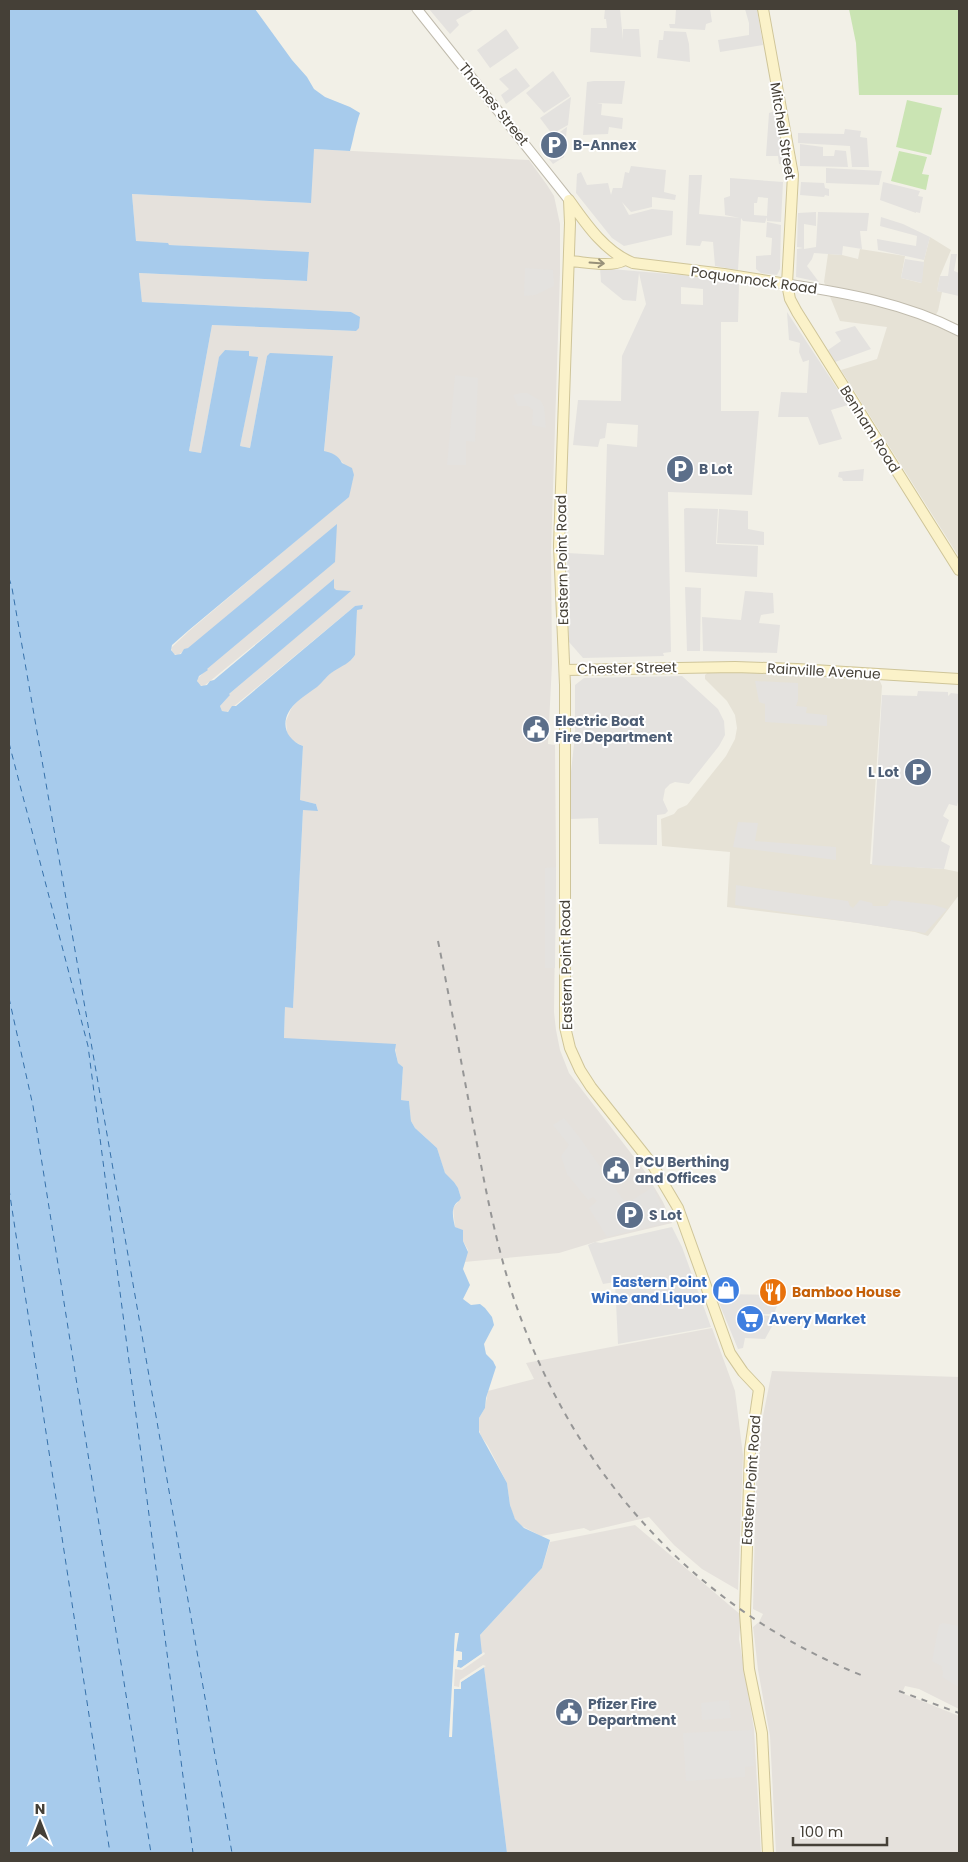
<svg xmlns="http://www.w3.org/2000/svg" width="968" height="1862" font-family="Poppins,sans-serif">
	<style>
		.residential { fill: #e6e2d6 }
		.industrial { fill: #e5e1dc }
		.green { fill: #cae4b3 }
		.parking { fill: #e4e2df; fill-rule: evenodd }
		.water { fill: #a7cbec }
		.pier { fill: #f2f0e7 }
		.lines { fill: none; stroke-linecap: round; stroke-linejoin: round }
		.ferry { stroke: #3671aa; stroke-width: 1; stroke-dasharray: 6 5; stroke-linecap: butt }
		.tertiary-casing { stroke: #c0bbad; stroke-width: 11 }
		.secondary-casing { stroke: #cfc599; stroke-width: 12 }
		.tertiary { stroke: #fff; stroke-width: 9 }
		.secondary { stroke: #fbf2c9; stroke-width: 10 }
		.rail { stroke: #969696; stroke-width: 2; stroke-dasharray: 6 6; stroke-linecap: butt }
		.oneway { stroke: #979079 }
		.labels { text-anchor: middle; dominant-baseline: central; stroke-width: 4; stroke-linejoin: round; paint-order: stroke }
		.street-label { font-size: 14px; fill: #454037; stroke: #fff }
		.service-label { font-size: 14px; font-weight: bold; fill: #4e5e75; stroke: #fff; text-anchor: start }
		.shop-label { font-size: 14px; font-weight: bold; fill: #366cbe; stroke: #fff; text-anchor: end }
		.food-label { font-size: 14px; font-weight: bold; fill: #c56008; stroke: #fff; text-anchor: start }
	</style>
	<rect width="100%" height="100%" fill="#f2f0e7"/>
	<path class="residential" d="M930,237L951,250L940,276L937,291L942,292L938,311L931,323L957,336L959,330V557L841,370L877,359L887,327L840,321L824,282L828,254L842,255L858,259L860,249L905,256L901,278L921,283L924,260Z
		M708,672H770L879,679L882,686L870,864L944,869L959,872V895L928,936L915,932L859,923L727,907L730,852L662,846L661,819L674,814L678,809L687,805L726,756L735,739L737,728L735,715L727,701L705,679V675Z"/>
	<path class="industrial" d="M313,149L529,160L547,185L554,196L560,224V273L551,550L552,664L548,744L555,745L556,867L554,1012L556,1030L560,1050L569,1073L644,1170L663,1202L672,1223L605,1239L559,1253L464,1262L468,1250L463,1241L462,1230L455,1227L453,1208L461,1198L458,1188L454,1182L445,1174L437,1148L415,1128L411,1121L409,1101L401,1100L403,1067L398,1063L395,1048L284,1039L285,1007H293L303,810H318L316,804L300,800L303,746L293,741L289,737L287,733L286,721L291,709L297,701L333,671L352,659L355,655L357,609L363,606H355L227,712L222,711L220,706L229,696V694L350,591L335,590L334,588V580L204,686L198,685L197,679L207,669L188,648L178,655L173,654L171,648L189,631L348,497L354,475L341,461L324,452L333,356H267L250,448L240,446L257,357L249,356V351L225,350L219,358L201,453L189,451L212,325L356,331L360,318L351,312L142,302L139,273L307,281L309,253L168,245V243L136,242L132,194L310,203Z
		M712,1328L735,1391L743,1455L738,1590L702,1569L674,1545L649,1517L590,1531L584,1528L541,1536L518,1524L513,1515L510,1505L507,1483L488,1446L481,1436L478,1427L479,1418L485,1408L488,1391L534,1379L526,1363Z
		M772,1371L959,1377V1709L919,1689L905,1686L902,1693L959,1716V1853H776L770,1736L758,1670L754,1634L753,1627L759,1622L763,1614L753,1609L756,1483L763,1416Z
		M635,1525L741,1615L739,1639L754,1729L761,1853H507L484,1668L461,1689H454L452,1737L455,1633H459L457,1652H462V1660L457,1667L480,1635L542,1568L550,1542Z"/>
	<path class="green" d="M849,9H959V95H859L856,43Z
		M907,100L942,108L931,155L896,147Z
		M899,151L927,157L922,174L929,175L926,190L891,181Z"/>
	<path class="parking" d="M429,9H475L456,20L459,25L450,34Z
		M605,9H620L623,40V29H639L641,57L590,52L591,28H607L606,19H604Z
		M676,9H710L712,22L706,24L705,30L670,28L669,24H675Z
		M745,9H757L763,45L720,52L718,40L749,35V23Z
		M506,29L519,48L490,68L477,50Z
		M664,31L686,32L689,44L690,62L657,58L659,40H663Z
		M516,68L530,86L506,104L501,95L509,89L499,79Z
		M553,71L570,96L544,113L526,93Z
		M594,81H625L622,104L597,103L602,104L601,115L623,118L622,129L609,127L608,134L583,135L587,82Z
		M571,97L568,125L552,134L540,118Z
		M775,111L783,150L786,165L779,164L778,156H766L769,113Z
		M567,127L564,157L553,164L540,148L543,146V144Z
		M845,129L861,131L860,137L867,138L869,167H852L850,146L798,143V133L844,134Z
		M800,144L823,147V156H834L835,150L846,151L848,167L800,166Z
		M631,166L666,170L664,192L676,195L675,200L652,197V207L631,212L622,202L629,215L652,209L673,211L672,235L624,246L612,238L576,193L577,174L581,172L587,185L608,183L611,195L613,188H622L625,172L629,173Z
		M826,168L882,171L879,185L826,183Z
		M689,175H702L699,214L740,218L725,215L724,198L730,196V178L783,182L781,222L767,221V217L765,223L743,221L741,218L738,270L715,266L713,242L702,241L700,246L686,245ZM758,197L768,198L767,216L754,215V203H757Z
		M801,182L824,183L825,188L829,189V196L825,195L824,197L800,195Z
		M883,182L920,191L918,196L923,197L920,213L916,212V213L880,200Z
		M816,212V226L804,224V249L816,247L818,212L869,213L867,231H860L862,249L843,246L842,255L814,253L812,259L807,266L819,282L796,277L797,249L803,248L797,247L798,213Z
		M881,217L903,224L930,237L924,260L878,250L877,239L916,246L917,236L880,226Z
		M767,222L781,225L780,269L777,275L761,273L756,269V256L771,255L772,238L766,237Z
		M951,254H957L954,271L959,273V296L937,291L940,276H948Z
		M905,259L924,262L922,283L901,278Z
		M525,268L553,270L554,286L535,295L524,296Z
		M600,268L703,277V279L739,284L738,322H721V411H759L752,495L668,492L671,652L663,653L664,656L583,658L569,642L567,553L604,555L607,444L637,447L638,425L607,423L605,438L600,439L598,447L573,445L578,400L621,401L622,356L646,304L639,273L636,301L623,300L601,282ZM681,287L703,289V305L681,304Z
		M787,312L848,405L831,410L842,439L819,445L808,417H778L781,392L807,393L809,360L803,362L799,352L800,343L789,340Z
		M855,326L871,349L835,362L828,350L841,341L835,332Z
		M455,375L478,378L475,442L466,441V465H447Z
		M521,393H527L541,401L544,407L546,428L532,425L533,410L528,406H518L513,395Z
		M864,469L863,481H843L842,478L838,477L839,472Z
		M686,508L718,509L716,544L758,546L757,577L685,572L684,509Z
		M719,509L748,511V529L764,532V545L717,543Z
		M685,587L701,588L700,651H687Z
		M745,591L773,593L774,613L761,615L759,623L780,625L777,653L703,651L702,617L741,620Z
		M682,676L718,709L724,721L725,735L719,746L689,784L675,782L670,784L665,789L663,800L668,811L665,814L657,815V845L599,844L598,818L570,819L571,772L575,735V685L584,678Z
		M755,681L798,683V700L796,706L807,707L806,713L827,715V726L765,722V704L759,702Z
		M918,691L948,692V696L951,693L959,694L958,745L959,746V798L957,806L949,804L943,816L949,820L941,841L950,846L944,869L872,865L882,695L917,696Z
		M738,822L758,823L755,841L836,847V860L733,847Z
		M556,867L555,968H545V868Z
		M736,885L848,901L850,906L853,908L860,900L872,903L873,906H887L891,900L934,905L947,909L925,933L735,905Z
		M564,1118L580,1138L626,1204L653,1187L669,1222L607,1237L589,1208L597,1201L593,1197L588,1200L567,1174L561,1156L569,1145L553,1125Z
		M672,1227L682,1247L711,1327L618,1344L615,1282L603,1284L588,1245L595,1242L601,1243Z
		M720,1294L781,1295L774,1314H741V1324L758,1325L759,1315L777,1317L765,1339L745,1338L743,1348L738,1349L717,1298Z
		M943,1623L959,1626V1687L942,1677L943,1674L942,1666L932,1661L939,1625Z
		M729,1700L731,1718L702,1720L701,1703Z
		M752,1730L754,1766L745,1767V1777L686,1781L683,1733Z"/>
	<path class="water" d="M9,9H255L292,60L307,77L314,89L325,97L350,107L360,113C355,127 354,137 350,151L314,149L311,203L132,194L136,241L168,243L169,245L309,252L307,281L139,273L142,302L351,312L360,317L359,328L356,331L212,325L189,451L201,453L219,357L225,350L249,351V356L258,357L240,446L250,448L267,356L270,353L333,356L324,451C332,453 338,455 342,463L352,468L354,475L349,497L189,630L172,645L171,650L175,655L181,654L184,649L188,648L337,524L335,562L207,669L208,670L199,676L197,681L201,686L207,685L210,681L214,680L334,579V588L336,590L351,591L229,694L230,695L220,706L222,711L228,712L232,706H236L355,606L363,605L362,609L357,610L355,655C350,663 342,666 334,671C327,675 323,682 317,687C311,691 304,696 298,701C280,716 281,737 303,746L300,800L316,804L318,811L303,810L293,1008L285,1007L284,1038L396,1044L395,1050L398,1063L403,1067L401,1100L409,1101L411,1121L415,1128L437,1148L445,1173L454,1182L458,1188L461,1198L459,1201C450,1206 453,1218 455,1227L463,1230V1241L468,1252L463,1269L470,1285L463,1299L471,1305L480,1304L485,1308L492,1317L494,1325L484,1344L486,1354L493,1361L496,1367L486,1398L485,1408L479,1418V1432L507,1483L510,1505L515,1519L524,1528L550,1540L542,1568L480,1635L482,1654L461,1668L457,1667L458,1659H462V1652L456,1651L458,1633H455L452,1737L454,1689H461V1682L484,1667L507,1853H9Z"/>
	<path class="pier" d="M455,1633H459L456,1651L462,1652V1660H458L457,1667L461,1668L484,1652L485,1654L462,1670L455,1669L454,1686L459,1687L460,1680L483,1665L486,1666L461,1682V1689H454L452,1737H449Z"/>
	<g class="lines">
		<path class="ferry" d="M9,578L12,588L232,1853
			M9,743L88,1046L193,1853
			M9,998L33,1106L151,1853
			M9,1189L110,1853"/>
		<g class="tertiary-casing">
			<path id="tertiary" d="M417,9L569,200
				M787,284C846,293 905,303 959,331"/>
		</g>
		<g class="secondary-casing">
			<path id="secondary" d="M763,9L793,175L787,284L790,299L797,312L959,570
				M569,200L570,223L559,546L565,685V1027L570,1048L580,1070L591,1087L652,1164L678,1208L730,1353L743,1372L759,1389L750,1450L745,1613L749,1669L762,1733L768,1853
				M569,200C586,224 605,252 633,263L724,274L787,284
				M569,261C586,262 610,268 625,260
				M565,670L735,667L797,669L959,679"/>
		</g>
		<use href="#tertiary" class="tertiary"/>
		<use href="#secondary" class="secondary"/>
		<path class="rail" d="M438,941C452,1010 464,1079 478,1149C487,1197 497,1246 512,1293C569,1467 690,1606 861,1675
			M899,1691L959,1713"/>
	</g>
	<defs><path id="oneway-shaft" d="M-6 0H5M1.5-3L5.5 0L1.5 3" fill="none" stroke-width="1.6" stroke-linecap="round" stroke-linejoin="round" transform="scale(1.25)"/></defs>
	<use class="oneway" href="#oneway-shaft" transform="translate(597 263) rotate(4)"/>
	<defs>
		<g id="parking-disc" transform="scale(1.4375)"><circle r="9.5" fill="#5c6f8a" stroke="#fff"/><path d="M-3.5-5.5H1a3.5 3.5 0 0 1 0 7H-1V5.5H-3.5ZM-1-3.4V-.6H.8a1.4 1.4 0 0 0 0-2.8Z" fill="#fff"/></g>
		<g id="civic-disc" transform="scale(1.4375)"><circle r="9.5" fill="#5c6f8a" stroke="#fff"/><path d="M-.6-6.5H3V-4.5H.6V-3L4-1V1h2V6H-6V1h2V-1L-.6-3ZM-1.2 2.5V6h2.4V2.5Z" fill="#fff"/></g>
		<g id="shop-disc" transform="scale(1.4375)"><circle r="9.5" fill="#3f7fe0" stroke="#fff"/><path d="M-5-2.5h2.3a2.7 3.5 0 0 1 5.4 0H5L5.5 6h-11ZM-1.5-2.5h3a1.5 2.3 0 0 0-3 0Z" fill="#fff"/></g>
		<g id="restaurant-disc" transform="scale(1.4375)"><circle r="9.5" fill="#e8710a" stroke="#fff"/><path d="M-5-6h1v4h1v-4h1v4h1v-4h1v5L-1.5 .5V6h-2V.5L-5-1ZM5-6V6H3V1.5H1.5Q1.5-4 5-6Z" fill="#fff"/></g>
		<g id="supermarket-disc" transform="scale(1.4375)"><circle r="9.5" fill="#3f7fe0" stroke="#fff"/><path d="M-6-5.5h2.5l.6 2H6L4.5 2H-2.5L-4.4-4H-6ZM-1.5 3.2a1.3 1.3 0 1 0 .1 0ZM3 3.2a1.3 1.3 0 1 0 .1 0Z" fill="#fff"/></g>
	</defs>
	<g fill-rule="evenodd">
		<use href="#parking-disc" x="554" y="145"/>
		<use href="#parking-disc" x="680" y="469"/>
		<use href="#civic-disc" x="536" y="729"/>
		<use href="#parking-disc" x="918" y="772"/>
		<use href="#civic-disc" x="616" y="1170"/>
		<use href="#parking-disc" x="630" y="1215"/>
		<use href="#shop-disc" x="726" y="1290"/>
		<use href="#restaurant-disc" x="773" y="1292"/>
		<use href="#supermarket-disc" x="750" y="1319"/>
		<use href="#civic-disc" x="569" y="1712"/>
	</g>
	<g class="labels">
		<g class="street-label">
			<text transform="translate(494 104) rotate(51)">Thames Street</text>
			<text transform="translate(783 131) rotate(81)">Mitchell Street</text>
			<text transform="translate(754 280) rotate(8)">Poquonnock Road</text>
			<text transform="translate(870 429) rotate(58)">Benham Road</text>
			<text transform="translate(562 560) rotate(-91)">Eastern Point Road</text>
			<text transform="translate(627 668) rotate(-1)">Chester Street</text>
			<text transform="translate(824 671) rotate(3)">Rainville Avenue</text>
			<text transform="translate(566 965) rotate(-91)">Eastern Point Road</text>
			<text transform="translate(751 1480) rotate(-86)">Eastern Point Road</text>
		</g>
		<g class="service-label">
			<text x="573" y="145">B-Annex</text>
			<text x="699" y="469">B Lot</text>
			<text x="555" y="721">Electric Boat<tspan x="555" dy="16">Fire Department</tspan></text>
			<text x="899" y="772" text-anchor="end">L Lot</text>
			<text x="635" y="1162">PCU Berthing<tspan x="635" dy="16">and Offices</tspan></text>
			<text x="649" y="1215">S Lot</text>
			<text x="588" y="1704">Pfizer Fire<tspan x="588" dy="16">Department</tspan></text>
		</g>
		<g class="shop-label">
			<text x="707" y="1282">Eastern Point<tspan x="707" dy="16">Wine and Liquor</tspan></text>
			<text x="769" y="1319" text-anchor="start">Avery Market</text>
		</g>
		<g class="food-label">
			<text x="792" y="1292">Bamboo House</text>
		</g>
	</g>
	<rect width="968" height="1862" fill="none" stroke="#454037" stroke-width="20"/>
	<g transform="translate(40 1822)" stroke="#ffffff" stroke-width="4" paint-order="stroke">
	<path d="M0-4L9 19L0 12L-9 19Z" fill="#454037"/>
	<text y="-8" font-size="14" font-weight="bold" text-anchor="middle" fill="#454037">N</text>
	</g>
	<path d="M793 1837v8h94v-8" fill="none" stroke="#454037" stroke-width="2.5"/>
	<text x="800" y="1837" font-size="15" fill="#454037" stroke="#ffffff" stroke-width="4" paint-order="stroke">100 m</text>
</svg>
